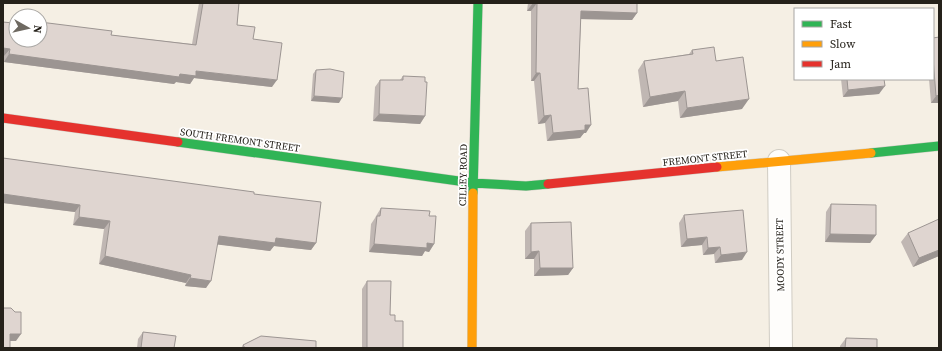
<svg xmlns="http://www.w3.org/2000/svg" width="942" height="351" font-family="'Source Serif 4',serif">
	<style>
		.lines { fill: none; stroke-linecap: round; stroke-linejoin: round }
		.street-casing { stroke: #d0ccc3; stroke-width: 24 }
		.fast-casing { stroke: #d0ccc3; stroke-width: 10 }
		.slow-casing { stroke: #d0ccc3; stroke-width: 10 }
		.jam-casing { stroke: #d0ccc3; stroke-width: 10 }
		.street { stroke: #fefdfb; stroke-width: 22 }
		.fast { stroke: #30b455; stroke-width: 9 }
		.slow { stroke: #ff9f0a; stroke-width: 9 }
		.jam { stroke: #e5322d; stroke-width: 9 }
		.wall { fill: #c0b7b3 }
		.shaded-wall { fill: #9c9592 }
		.building { fill: #dfd5d0; stroke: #9c9592 }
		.labels { text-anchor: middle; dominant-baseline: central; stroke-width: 3.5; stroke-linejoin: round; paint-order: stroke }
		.street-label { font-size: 10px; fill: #25211a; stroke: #fff }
	</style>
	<rect width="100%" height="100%" fill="#f5efe4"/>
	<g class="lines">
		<g class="street-casing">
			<path id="street" d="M779,161L781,348"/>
		</g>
		<g class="fast-casing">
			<path id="fast" d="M178,142L473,183L526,186L548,184
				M871,153L939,146
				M473,193L478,3"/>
		</g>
		<g class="slow-casing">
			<path id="slow" d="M717,167L871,153
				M472,348L473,193"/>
		</g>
		<g class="jam-casing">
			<path id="jam" d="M3,118L178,142
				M548,184L717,167"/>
		</g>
		<use href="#street" class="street"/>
		<use href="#fast" class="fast"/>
		<use href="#slow" class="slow"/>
		<use href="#jam" class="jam"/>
	</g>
	<path class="wall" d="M199,3H239L237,25L253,39L272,87L194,78L190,84L176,82L174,84L4,62V56H3V22L12,23L14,22L111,35L192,44Z
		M528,3H637V13L632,20L581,19L578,89L586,133H584L580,138L547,141L545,123L538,124L534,81H531V11H527Z
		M939,37V103H931L929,79H933V38Z
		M692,50L716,61L742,109L680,118L678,101L643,107L638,70L644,61L689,54Z
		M316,70L339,103L311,101L313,74Z
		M403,76L425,116L420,124L373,121L375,87L380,80H400Z
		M841,79H884L879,94L843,97Z
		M3,158L254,194L316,243L311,250L274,246L270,251L217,244L206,288L185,286L186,283L99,264L104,229L73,225L75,212L3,203Z
		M831,204L876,235L870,243L825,242L826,212Z
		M381,208L429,216L434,244L429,252L425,251L422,256L369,252L371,224L375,218L376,216Z
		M684,215L742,260L715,263L714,254L703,255L702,245L681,247L679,223Z
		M531,223L573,268L568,275L534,276V259H525V231Z
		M908,233L939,256L913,267L901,242Z
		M367,281L395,321L403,348H362V289Z
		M143,332L174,348H137L138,339Z
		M846,338L877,348H840V346Z
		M243,345L316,348H241Z"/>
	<path class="shaded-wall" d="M533,3H537L531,11H527Z
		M581,11L637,13L632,20L576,19Z
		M3,48L10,49L4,56H3Z
		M9,54L180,74L196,71L277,80L272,87L194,78L190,84L176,82L174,84L4,62Z
		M536,73H540L534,81H531Z
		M885,86L879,94L843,97L848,90Z
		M685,91L678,101L643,107L650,97Z
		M939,95V103H931L936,96Z
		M314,96L342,98L339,103L311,101Z
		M749,99L742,109L680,118L687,108Z
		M379,114L425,116L420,124L373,121Z
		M551,115L545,123L538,124L544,116Z
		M585,125H591L586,133H584L580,138L547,141L553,133Z
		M3,194L80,205L75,212L3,203Z
		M79,217L110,221L104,229L73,225Z
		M830,234L876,235L870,243L825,242Z
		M219,236L276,238L316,243L311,250L274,246L270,251L213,244Z
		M707,237L702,245L681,247L687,239Z
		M427,243L434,244L429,252L425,251L422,256L369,252L374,244Z
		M720,247L714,254L703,255L708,248Z
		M939,250V256L913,267L919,258Z
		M539,251L534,259H525L531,252Z
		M747,252L742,260L715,263L721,255Z
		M105,256L191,275L186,283L99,264Z
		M540,268H573L568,275L534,276Z
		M190,278L211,281L206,288L185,286Z
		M10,334H21L16,341H6Z"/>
	<path class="building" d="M203,3H239L237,25L255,27L253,39L282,43L277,80L196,71V76L180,74L179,77L9,54L10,49L3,48V22L13,23L14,22H16V40H40V22L112,31L111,35L196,45Z
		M533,3H637V13L581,11L578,89L588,88L591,125H585V130L553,133L551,115L544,116L540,73H536L537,3Z
		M939,37V95L936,96L933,58V38Z
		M714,47L716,61L743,57L749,99L687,108L685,91L650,97L644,61L693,54L692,50Z
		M330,69L344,72L342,98L314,96L316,70Z
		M403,76L425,77V82H427L425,116L379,114L380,80H403Z
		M847,79H884L885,86L848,90Z
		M3,158L254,192V194L321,202L316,243L276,238L275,243L219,236L211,281L190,278L191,275L105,256L110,221L79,217L80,205L3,194Z
		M831,204L876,205V235L830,234Z
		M381,208L430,211L429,216H436L434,244L427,243V248L374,244L377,216H380Z
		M743,210L747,252L721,255L720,247L708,248L707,237L687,239L684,215Z
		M939,219V250L919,258L908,233Z
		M571,222L573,268H540L539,251L531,252V223Z
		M367,281H391L390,315H395V321H403V348H367Z
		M3,308H11L15,312H21V334H10V348H3Z
		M143,332L176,336L174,348H141Z
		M261,336L316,341V348H245L243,345Z
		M846,338L877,339V348H845Z"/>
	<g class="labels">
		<g class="street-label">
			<text transform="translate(240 140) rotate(8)">SOUTH FREMONT STREET</text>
			<text transform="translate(705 158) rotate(-6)">FREMONT STREET</text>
			<text transform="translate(463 175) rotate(-89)">CILLEY ROAD</text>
			<text transform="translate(780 255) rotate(-91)">MOODY STREET</text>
		</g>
	</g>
	<rect width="942" height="351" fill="none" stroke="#25211a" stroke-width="8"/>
	<rect x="794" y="8" width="140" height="72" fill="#ffffff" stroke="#a8a6a3"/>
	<rect x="802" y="21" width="20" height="6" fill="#30b455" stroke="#a8a6a3"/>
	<text x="830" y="28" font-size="12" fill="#25211a">Fast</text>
	<rect x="802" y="41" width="20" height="6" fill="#ff9f0a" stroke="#a8a6a3"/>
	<text x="830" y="48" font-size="12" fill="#25211a">Slow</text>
	<rect x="802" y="61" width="20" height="6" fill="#e5322d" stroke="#a8a6a3"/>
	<text x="830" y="68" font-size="12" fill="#25211a">Jam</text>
	<g transform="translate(28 28) rotate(98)"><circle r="19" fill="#ffffff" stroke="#a8a6a3"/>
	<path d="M0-3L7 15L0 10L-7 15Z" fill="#6e6961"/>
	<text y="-6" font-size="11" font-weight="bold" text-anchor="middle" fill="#25211a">N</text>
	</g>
</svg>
